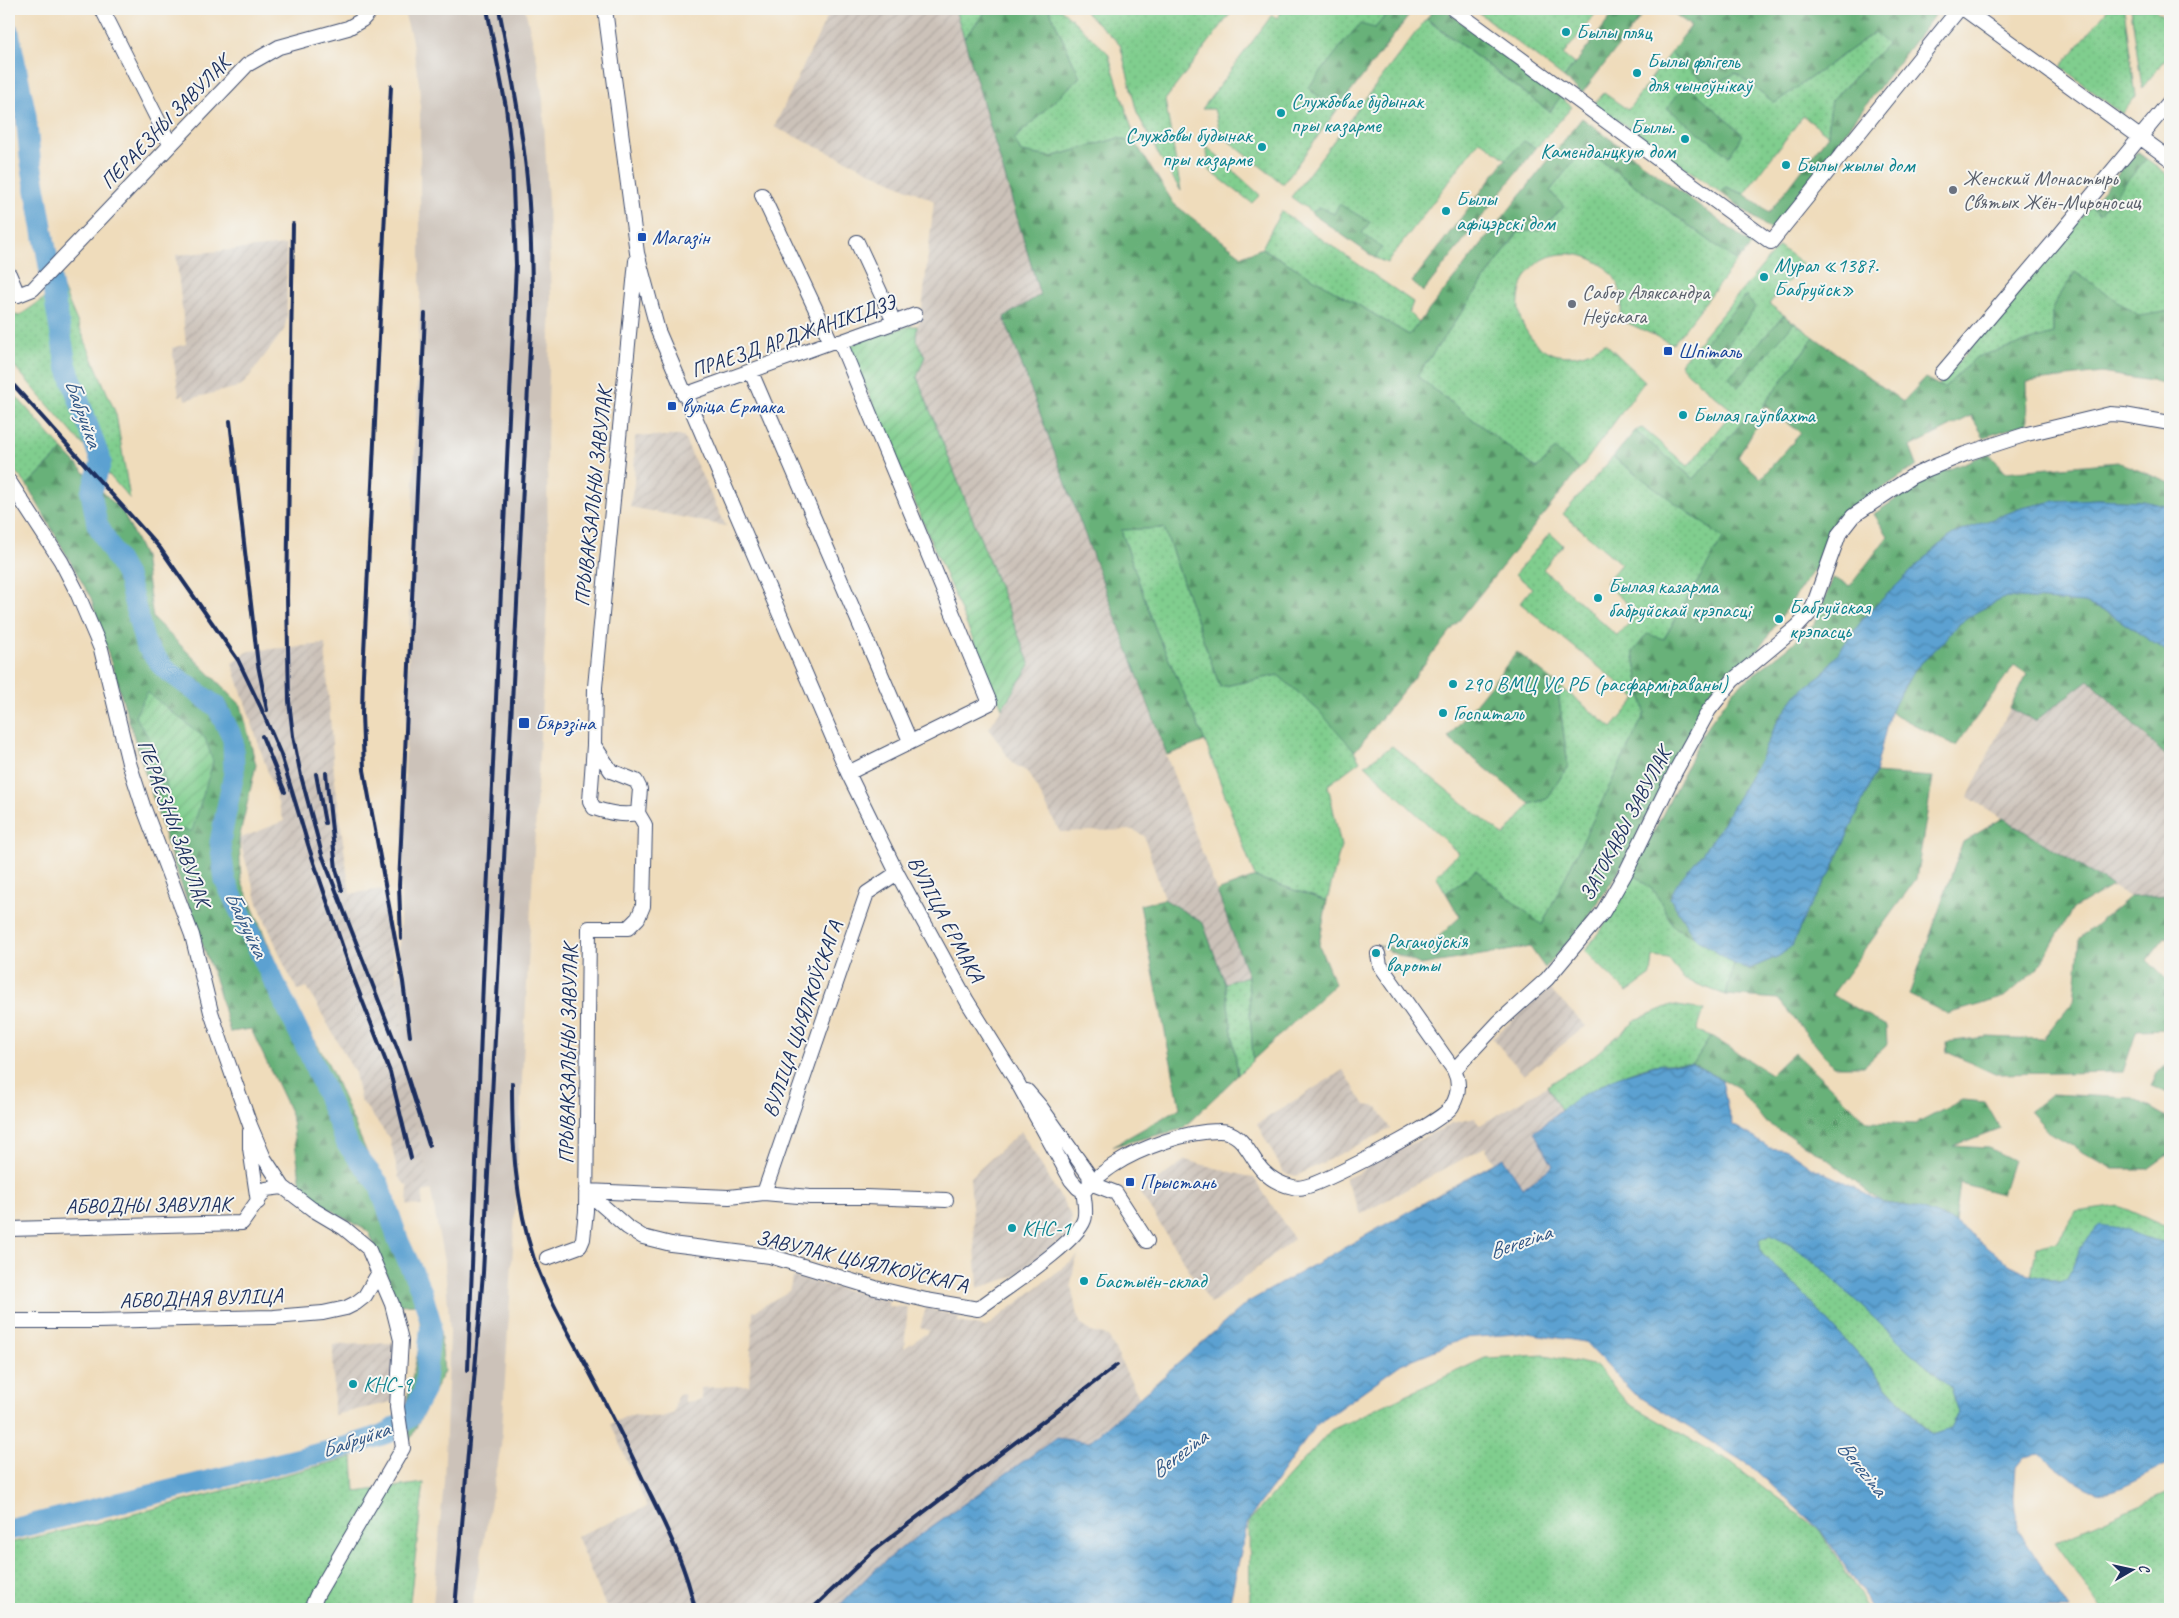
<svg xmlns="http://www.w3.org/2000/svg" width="2179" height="1618" font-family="Caveat,sans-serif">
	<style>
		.industrial { fill: url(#industrial-furrows) }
		.railway { fill: #ccc2b9 }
		.grass { fill: url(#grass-dots); stroke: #4e7e76 }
		.forest { fill: url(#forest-firs); stroke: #42706c }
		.garden { fill: url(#garden-furrows); stroke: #4e7e76 }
		.water { fill: url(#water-waves); stroke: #3b6898; fill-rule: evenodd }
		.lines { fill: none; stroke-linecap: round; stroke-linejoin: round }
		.river { stroke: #5ba1d1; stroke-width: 21 }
		.minor-casing { stroke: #3b496c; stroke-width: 16 }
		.minor { stroke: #fff; stroke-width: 14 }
		.rail { stroke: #1b2f5e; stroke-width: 4 }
		.culture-dot { fill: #0f9aa8; stroke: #f6f6f2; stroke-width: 2 }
		.worship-dot { fill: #6b7280; stroke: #f6f6f2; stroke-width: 2 }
		.transit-dot { fill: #1a4fb4; stroke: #f6f6f2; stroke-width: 2 }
		.labels { text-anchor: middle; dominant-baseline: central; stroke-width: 4; stroke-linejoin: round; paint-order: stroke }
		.culture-label { font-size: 21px; fill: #0d838f; stroke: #f6f6f2; text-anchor: start }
		.street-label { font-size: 21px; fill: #1b2f5e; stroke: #f6f6f2 }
		.worship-label { font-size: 21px; fill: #5b616d; stroke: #f6f6f2; text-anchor: start }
		.transit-label { font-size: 21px; fill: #164399; stroke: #f6f6f2; text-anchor: start }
		.water-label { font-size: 22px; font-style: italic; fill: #315786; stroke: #f6f6f2 }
	</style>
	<defs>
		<pattern id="industrial-furrows" width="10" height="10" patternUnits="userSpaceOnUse" patternTransform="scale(1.25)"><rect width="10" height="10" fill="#ccc2b9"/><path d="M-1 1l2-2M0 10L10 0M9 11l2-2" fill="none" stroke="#afa7a1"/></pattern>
		<pattern id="grass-dots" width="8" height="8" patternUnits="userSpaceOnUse" patternTransform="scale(1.25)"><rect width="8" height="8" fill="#80ce8e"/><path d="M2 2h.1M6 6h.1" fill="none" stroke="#6eb17d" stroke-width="1.8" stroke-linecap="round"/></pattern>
		<pattern id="forest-firs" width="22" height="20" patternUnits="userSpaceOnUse" patternTransform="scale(1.25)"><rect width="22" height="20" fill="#68b179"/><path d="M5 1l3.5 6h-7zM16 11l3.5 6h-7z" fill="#559066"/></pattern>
		<pattern id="garden-furrows" width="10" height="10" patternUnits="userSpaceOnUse" patternTransform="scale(1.25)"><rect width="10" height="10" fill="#80ce8e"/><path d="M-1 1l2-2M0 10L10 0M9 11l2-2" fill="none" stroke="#6eb17d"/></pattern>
		<pattern id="water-waves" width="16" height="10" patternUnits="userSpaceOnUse" patternTransform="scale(1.25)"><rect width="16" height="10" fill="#5ba1d1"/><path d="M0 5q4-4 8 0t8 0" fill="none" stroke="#4a84ad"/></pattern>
	</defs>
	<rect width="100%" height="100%" fill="#f6f6f2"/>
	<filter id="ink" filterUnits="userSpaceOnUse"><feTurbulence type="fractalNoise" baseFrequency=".02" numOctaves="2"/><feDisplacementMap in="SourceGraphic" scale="10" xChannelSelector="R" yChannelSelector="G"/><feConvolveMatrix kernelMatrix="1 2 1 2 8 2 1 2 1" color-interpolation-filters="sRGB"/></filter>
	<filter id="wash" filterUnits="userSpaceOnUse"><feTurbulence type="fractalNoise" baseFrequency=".0096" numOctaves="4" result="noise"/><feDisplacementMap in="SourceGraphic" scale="20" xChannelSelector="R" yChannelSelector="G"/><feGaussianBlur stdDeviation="1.12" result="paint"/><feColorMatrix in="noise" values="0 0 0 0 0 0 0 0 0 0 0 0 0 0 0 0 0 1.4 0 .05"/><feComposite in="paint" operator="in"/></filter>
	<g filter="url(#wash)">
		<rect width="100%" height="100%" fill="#efdcbb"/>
		<path class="industrial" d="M831,9H955L1040,295L1004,317L1248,976L1225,983L1203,923L1164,899L1144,836L1134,830L1060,832L1029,773L1012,763L989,728L1030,665L917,377L925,356L916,340L917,326L921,318L934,201L774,127Z
			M286,245L287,317L284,330L242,386L185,400L184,395L179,396L172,348L186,344L176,255Z
			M635,436H683L726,526L630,507L634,483Z
			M325,644L334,773L350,894L382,889L398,984L403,1025L386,1031L409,1098L426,1165L431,1190L423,1192L422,1206L407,1205L408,1187L399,1178L390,1139L360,1099L355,1073L307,987L298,990L287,971L259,906L239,839L284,821L232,663L249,651Z
			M2089,680L2170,760V895L2129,897L1968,797L2010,708L2035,721Z
			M1549,989L1586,1026L1524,1075L1492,1038Z
			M1343,1070L1365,1105L1378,1107L1390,1129L1296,1176L1284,1173L1257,1124Z
			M1547,1086L1561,1111L1535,1132L1554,1166L1523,1188L1503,1158L1494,1163L1485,1147L1361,1214L1345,1179L1362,1171L1367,1166L1453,1123L1475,1118L1480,1125Z
			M1021,1131L1072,1217L1069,1233L1016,1276L978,1288L970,1178Z
			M1185,1160L1254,1178L1294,1239L1211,1304L1140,1193Z
			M1079,1255L1075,1262L1071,1285L1077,1315L1081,1324L1091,1332L1108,1336L1139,1397L1088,1442L1056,1438L967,1501L873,1571L836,1609H607L576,1536L647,1507L611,1424L629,1415L662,1417L674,1413L676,1399L679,1395L684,1394L685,1402L702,1400L701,1388L749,1385L753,1312L789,1291L793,1277L889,1301L888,1306L908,1307L904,1348L930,1331L920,1328L926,1308L959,1317L958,1322L986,1327Z
			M395,1343L392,1402L334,1415L333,1345Z"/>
		<path class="railway" d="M403,9H525L537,59L543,100L548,203L551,301L547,443L548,583L515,1213L501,1446L472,1606L433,1605L444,1481L450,1332L445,1267L426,1165L409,1098L386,1031L403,1025L398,984L420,297V89L411,36Z"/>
		<path class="grass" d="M955,9H988L964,38Z
			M1049,9H1061L1108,53L1137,145L1119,138L1051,157L1021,152L1014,139L1080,77Z
			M1082,9H1234L1165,100L1181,191L1160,157L1137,113L1120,44Z
			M1279,9H1391L1375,28L1326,67L1308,88L1337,110L1283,184L1221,135L1214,109H1202L1272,15L1277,18L1282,11Z
			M1474,9H1599L1563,55L1574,64L1564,78Z
			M2108,9H2124L2136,96L2122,114L2061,67Z
			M2131,9H2154L2170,22V54L2142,88Z
			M1426,19L1550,112L1560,97L1572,107L1536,148L1524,141L1506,159L1480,140L1387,263L1375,258L1291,197Z
			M1875,32L1887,44L1831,101L1828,135L1803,116L1744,194L1726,187L1720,192L1594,104L1604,93L1628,110L1670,53L1711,87L1736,73L1775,103Z
			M1206,146L1260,195L1252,203L1210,171Z
			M1584,148L1737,261L1673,344L1619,319C1640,253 1533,225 1520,293C1518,303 1518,314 1522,323C1529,338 1541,352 1558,355C1577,358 1589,353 1605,343L1645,381L1579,470L1555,450L1537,469L1417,376L1518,232L1539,230L1564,207L1550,191Z
			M2137,152L2170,176V311L2140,317L2075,272L2053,306V334L1977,357L1944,388L1939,385Z
			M1281,211L1413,302L1409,313L1419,323L1409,335L1262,248Z
			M1779,246L1803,264L1769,304L1814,337L1764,405L1755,428L1745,419L1694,479L1635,431L1642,428L1688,466L1733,411L1688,373L1680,364Z
			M62,286L116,414L130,499L9,360V313L19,316Z
			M9,388L63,450L27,485L9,464Z
			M1613,457L1724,538L1663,640L1633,652L1645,713L1542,926L1476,870L1446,893L1436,876L1458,853L1365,765L1392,746L1504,836L1530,804L1547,799L1568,766L1557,684L1612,728L1637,698L1520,603L1532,588L1515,574L1550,533L1563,545L1543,569L1617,636L1638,614L1605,583L1621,564L1563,514Z
			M1164,528L1220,687L1278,675C1306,699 1343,728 1360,761L1328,785L1341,846L1327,901L1255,877L1205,741L1155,628L1121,530Z
			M1633,873L1656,893L1674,927L1694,937L1734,964L1726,995L1683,979L1669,959L1653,957L1651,975L1627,992L1585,951L1615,910Z
			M1248,976L1253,1060L1238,1075L1225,983Z
			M1671,1005L1704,1010L1697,1031L1711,1036L1693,1064C1681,1064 1666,1063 1654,1065C1621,1073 1587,1090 1561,1111L1547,1086L1591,1058L1638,1019Z
			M2119,1206L2166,1227H2170V1246L2163,1242L2146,1238L2119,1228L2081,1247L2068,1279L2060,1282L2031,1275L2037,1247L2057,1242L2076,1212Z
			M1771,1235L1790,1245L1818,1265L1911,1353L1950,1386L1958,1413L1950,1429L1932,1435L1792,1282L1761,1253L1759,1240Z
			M1545,1355L1597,1366L1627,1403L1731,1462L1820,1531L1869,1609H1250L1249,1521L1331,1430L1485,1358Z
			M353,1457L355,1492L424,1483L409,1609H9V1543L111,1520Z
			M2170,1492V1609H2102L2054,1542Z"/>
		<path class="forest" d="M988,9H1049L1080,77L1014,139L1021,152L1051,157L1119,138L1137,145L1174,204L1242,256L1262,248L1409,335L1582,118L1752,245L1737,261L1584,148L1550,191L1564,207L1539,230L1518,232L1417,376L1537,469L1555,449L1579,470L1355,751L1318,710L1278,675L1220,687L1164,528L1121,530L1155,628L1205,741L1167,755L1004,317L1040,295L964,38Z
			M1391,9H1414L1337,110L1308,88C1326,67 1341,44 1360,24L1375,28Z
			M1433,9H1444L1560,97L1550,112L1427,19Z
			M1617,9H1647L1582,93L1564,78Z
			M1668,9H1939L1771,230L1720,192L1726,187L1744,194L1769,213L1828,135L1831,101L1887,44L1875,32L1775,103L1736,73L1711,87L1670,53L1691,26Z
			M1686,83L1743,135L1729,156L1667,108Z
			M1524,141L1536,148L1423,292L1412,282L1506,159Z
			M2137,152L2146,159L2099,214L2090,206Z
			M1339,204L1370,222L1362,233L1382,248L1375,258L1311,213L1320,207L1334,214Z
			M2075,272L2140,316L2170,311V384L2101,373L2027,382L2028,423L1984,437L1971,416L1910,447L1917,465L1840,517L1822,560L1807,579L1759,649L1713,688L1617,874L1583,925L1545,968L1530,947L1421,965L1378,946L1392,947L1431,944L1460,917L1446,893L1476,870L1542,925L1645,713L1633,652L1647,634L1664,639L1723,538L1613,457L1635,431L1694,479L1745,419L1755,428L1738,457L1761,478L1801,433L1764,405L1814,337L1903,402L1925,378L1944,388L1976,357L2053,334V306Z
			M1746,296L1755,308L1715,362L1700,348Z
			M1784,315L1794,323L1738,387L1729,377Z
			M63,450L124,514L144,557L153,618L241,705L256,765L239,839L241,880L293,1004L328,1063L439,1319L444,1371L410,1440L406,1404L422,1335L417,1304L399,1305L369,1232L302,1193L291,1114L251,1029L230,1032L217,985L170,853L91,598L27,485Z
			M1989,453L2005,472L2118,462L2170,483V507L2143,501L2098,499L2055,501L2022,508L1953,534L1927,556L1866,615L1822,675L1798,693L1776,724L1760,760L1718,831L1670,898L1694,937L1674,927L1656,893L1633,873L1705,730L1734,690L1789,647L1816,622L1833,578L1850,586L1888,536L1874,514L1927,478Z
			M2006,597L2085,603L2109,613L2170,654V760L2089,680L2035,721L2010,708L2027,674L2014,665L1956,746L1890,712L1915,669L1946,639L1956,626L1978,611Z
			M1517,652L1557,684L1568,766L1547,799L1530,804L1448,738Z
			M1875,773L1933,777L1916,879L1832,995L1886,1026L1887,1045L1864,1066H1833L1778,999L1726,995L1734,964L1749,969L1779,956L1792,946L1805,915L1831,872Z
			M2003,818L2112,886L2073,909L2038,968L2005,997L1948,1014L1909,995L1963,842Z
			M1255,877L1327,901L1319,945L1335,984L1253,1060L1248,976L1217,891Z
			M2170,895V939L2165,937L2147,960L2170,983V1029L2137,1030L2123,1072L1995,1074L1947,1052L1946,1042L1986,1037L2043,1039L2074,1001L2080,938L2129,897Z
			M1164,899L1203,923L1225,983L1238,1075L1182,1129L1113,1146L1180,1108L1140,905Z
			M1711,1036L1771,1074L1794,1052L1868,1122L1916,1124L1962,1100L1985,1102L2000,1128L1953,1146L1989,1148L2013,1160L2002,1194L1960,1183L1955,1222L1914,1207L1883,1203L1822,1155L1765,1122L1737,1087L1693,1064Z
			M2170,1064V1094L2151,1086L2158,1070Z
			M2051,1094L2133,1098L2170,1119V1153L2148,1169H2113L2051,1134L2030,1111Z"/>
		<path class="garden" d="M909,326H917L916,340L925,356L917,377L1030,665L1002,708L848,345Z
			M147,692L205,738L213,762L192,831L169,828L168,791L157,751L135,716Z"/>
		<path class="water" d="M2098,499L2143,501L2170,507V654L2109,613L2085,603L2006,597L1978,611L1956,626L1946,639L1915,669L1902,690L1890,712L1875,773L1831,872L1805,915L1792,946L1779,956L1749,969L1734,964L1694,937L1670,898L1677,883L1700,856L1718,831L1760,760L1776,724L1798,693L1822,675L1866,615L1927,556L1953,534L2022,508L2055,501Z
			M1693,1064L1722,1080L1728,1111L1733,1125L1749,1134L1769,1148L1787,1150L1811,1167L1844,1182L1883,1203L1914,1207L1955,1222L2009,1264L2031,1275L2059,1282L2068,1279C2076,1259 2082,1238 2100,1225L2119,1228L2146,1238L2163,1242L2170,1246V1463C2156,1469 2115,1494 2102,1492C2081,1489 2056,1466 2039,1454L2024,1457L2016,1467L2014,1499L2017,1528L2069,1609H1874L1821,1531L1752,1467L1632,1392L1585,1342L1527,1333L1465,1338L1401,1364L1315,1426L1248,1521L1228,1609H836L873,1571L903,1547L1056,1438L1089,1442L1248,1302L1503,1158L1523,1188L1553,1166L1534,1132L1577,1098L1617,1077L1656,1065ZM1771,1235L1790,1245L1818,1265L1911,1353L1950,1386L1958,1413L1950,1429L1931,1435L1792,1282L1761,1253L1759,1240Z"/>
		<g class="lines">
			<path class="river" d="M9,32L26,115L30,157L66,364L101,462L91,493L97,524L128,579L145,644L164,668L217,707L233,739L234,773L220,842L225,881L310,1055L347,1144L379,1184L399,1242L422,1292L431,1323L424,1391L410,1417L390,1432L349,1446L9,1530"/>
		</g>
	</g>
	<g filter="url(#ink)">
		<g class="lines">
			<g class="minor-casing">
				<path id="minor" d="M102,9L170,144
					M605,9L637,253L658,331L848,773L897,873L967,1001L1016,1080L1071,1180L1078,1188L1083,1190
					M1453,9L1771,242L1959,9
					M1964,9L2170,159
					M762,195L831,342
					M857,242L894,322
					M9,274L18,295
					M9,294L18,295L33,289L247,65L279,47L348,28L362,20L372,9
					M840,342L990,703L848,773
					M751,372L910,741
					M1942,373L2056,239L2170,101
					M684,395L831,342H840L915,315
					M9,481L61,561L76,590L101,649L129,763L143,806L192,935L211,1012L224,1051L250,1125L264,1158L283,1187
					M594,745L611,771L636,781L640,789L638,813C624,816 608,813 594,808L590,801L594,745L595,687L636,261
					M1378,954L1380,965L1454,1070
					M1027,1091L1040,1106L1089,1175L1090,1183L1086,1189
					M250,1131V1148L258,1202
					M586,1191L627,1227L643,1237L671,1244L770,1256L875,1288L926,1300L978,1309C1001,1291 1075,1245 1084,1220C1087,1212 1084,1199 1083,1190
					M586,1191L729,1197L764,1193L810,1197H865L946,1200
					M764,1193L867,893L897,873
					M9,1229L242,1223L266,1189L283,1187L312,1209L344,1228L368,1248L392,1304L401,1340L397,1407L403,1448L317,1595L311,1609
					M1147,1241L1116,1193L1090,1183C1098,1177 1106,1170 1114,1165C1140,1148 1187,1131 1218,1131C1243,1130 1249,1156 1263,1171C1271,1179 1282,1185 1293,1187C1299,1189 1305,1187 1311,1185C1333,1177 1443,1122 1452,1106C1459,1094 1460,1082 1454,1070L1499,1022L1547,979L1603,912L1625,874L1675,772L1709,710L1733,680L1797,627L1811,612L1839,534L1853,516L1911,477L1928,469L1965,454L2027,434L2110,414L2124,415L2170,423
					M547,1258L580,1246L583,1239L586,1211L589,928H628L638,918L643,906L645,825L638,813
					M9,1321H96L274,1317L323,1313L346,1308L356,1303L365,1296L378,1274"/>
			</g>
			<use href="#minor" class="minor"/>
			<path class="rail" d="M391,86L363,674L362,713L364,770L403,982L410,1036
				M293,224L287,597L289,701L293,736L301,776L323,858
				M9,380L160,548L238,660L261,708L281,755L310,851L352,974L390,1072L411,1158
				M230,421L258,665L267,710
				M262,736L285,792
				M326,773L336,869L342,890
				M316,774L325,823
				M321,852L403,1063L429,1145
				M401,939L399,885L425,314
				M512,1083C512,1143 515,1201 534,1259C546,1293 565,1326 582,1358C605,1401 627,1445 648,1490C667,1529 686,1566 695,1609
				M468,1370L483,981L516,265L512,159L506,107L487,9
				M455,1609L483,1273L532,309C532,257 531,204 524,152C518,104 508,56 499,9
				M812,1609L874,1550L1117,1365"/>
		</g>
	</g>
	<g class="culture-dot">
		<circle cx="1566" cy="32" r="5"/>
		<circle cx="1637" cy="73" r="5"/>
		<circle cx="1281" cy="113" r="5"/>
		<circle cx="1685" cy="139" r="5"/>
		<circle cx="1262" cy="147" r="5"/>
		<circle cx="1786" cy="165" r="5"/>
		<circle cx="1446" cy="211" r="5"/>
		<circle cx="1764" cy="277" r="5"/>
		<circle cx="1683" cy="415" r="5"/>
		<circle cx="1598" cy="598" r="5"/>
		<circle cx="1779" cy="619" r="5"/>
		<circle cx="1453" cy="684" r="5"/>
		<circle cx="1443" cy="713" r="5"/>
		<circle cx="1376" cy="953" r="5"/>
		<circle cx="1012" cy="1228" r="5"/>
		<circle cx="1084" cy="1281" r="5"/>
		<circle cx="353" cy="1384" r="5"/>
	</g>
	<g class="worship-dot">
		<circle cx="1953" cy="190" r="5"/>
		<circle cx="1572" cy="304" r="5"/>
	</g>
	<g class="transit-dot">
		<rect x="637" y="232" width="10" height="10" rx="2.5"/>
		<rect x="1663" y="346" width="10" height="10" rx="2.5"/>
		<rect x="667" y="401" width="10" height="10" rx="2.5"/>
		<rect x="518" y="717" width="12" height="12" rx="2.5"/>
		<rect x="1125" y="1177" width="10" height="10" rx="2.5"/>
	</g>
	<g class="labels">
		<g class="culture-label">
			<text x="1576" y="32">Былы пляц</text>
			<text x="1647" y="61">Былы флігель<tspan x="1647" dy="24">для чыноўнікаў</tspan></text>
			<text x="1291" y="101">Службовае будынак<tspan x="1291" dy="24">пры казарме</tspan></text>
			<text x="1675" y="127" text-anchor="end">Былы.<tspan x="1675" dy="24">Каменданцкую дом</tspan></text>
			<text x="1252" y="135" text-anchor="end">Службовы будынак<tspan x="1252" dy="24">пры казарме</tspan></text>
			<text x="1796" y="165">Былы жылы дом</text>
			<text x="1456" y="199">Былы<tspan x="1456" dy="24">афіцэрскі дом</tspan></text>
			<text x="1774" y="265">Мурал «1387.<tspan x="1774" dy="24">Бабруйск»</tspan></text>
			<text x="1693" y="415">Былая гаўпвахта</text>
			<text x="1608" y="586">Былая казарма<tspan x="1608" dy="24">бабруйскай крэпасці</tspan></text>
			<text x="1789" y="607">Бабруйская<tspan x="1789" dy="24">крэпасць</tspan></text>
			<text x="1463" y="684">290 ВМЦ УС РБ (расфарміраваны)</text>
			<text x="1453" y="713">Госпиталь</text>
			<text x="1386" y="941">Рагачоўскія<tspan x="1386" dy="24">вароты</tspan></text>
			<text x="1022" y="1228">КНС-1</text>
			<text x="1094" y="1281">Бастыён-склад</text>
			<text x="363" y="1384">КНС-9</text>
		</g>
		<g class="street-label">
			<text transform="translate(165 122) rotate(-46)">ПЕРАЕЗНЫ ЗАВУЛАК</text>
			<text transform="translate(793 336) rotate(-19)">ПРАЕЗД АРДЖАНІКІДЗЭ</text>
			<text transform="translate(593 497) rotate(-84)">ПРЫВАКЗАЛЬНЫ ЗАВУЛАК</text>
			<text transform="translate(174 823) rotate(70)">ПЕРАЕЗНЫ ЗАВУЛАК</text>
			<text transform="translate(1625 824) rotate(-62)">ЗАТОКАВЫ ЗАВУЛАК</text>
			<text transform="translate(946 919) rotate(62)">ВУЛІЦА ЕРМАКА</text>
			<text transform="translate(802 1019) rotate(-71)">ВУЛІЦА ЦЫЯЛКОЎСКАГА</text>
			<text transform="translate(568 1054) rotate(-89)">ПРЫВАКЗАЛЬНЫ ЗАВУЛАК</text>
			<text transform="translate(148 1205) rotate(-1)">АБВОДНЫ ЗАВУЛАК</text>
			<text transform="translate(862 1261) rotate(13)">ЗАВУЛАК ЦЫЯЛКОЎСКАГА</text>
			<text transform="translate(201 1298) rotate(-2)">АБВОДНАЯ ВУЛІЦА</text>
		</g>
		<g class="worship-label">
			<text x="1963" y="178">Женский Монастырь<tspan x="1963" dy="24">Святых Жён-Мироносиц</tspan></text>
			<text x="1582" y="292">Сабор Аляксандра<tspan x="1582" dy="24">Неўскага</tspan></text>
		</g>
		<g class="transit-label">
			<text x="652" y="237">Магазін</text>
			<text x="1678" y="351">Шпіталь</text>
			<text x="682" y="406">вуліца Ермака</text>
			<text x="535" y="723">Бярэзіна</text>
			<text x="1140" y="1182">Прыстань</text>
		</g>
		<g class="water-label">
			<text transform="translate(83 413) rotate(70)">Бабруйка</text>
			<text transform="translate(246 924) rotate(64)">Бабруйка</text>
			<text transform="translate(1520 1242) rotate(-19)">Berezina</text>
			<text transform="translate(355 1440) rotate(-19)">Бабруйка</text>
			<text transform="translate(1179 1454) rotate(-37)">Berezina</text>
			<text transform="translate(1862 1468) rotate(51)">Berezina</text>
		</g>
	</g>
	<rect width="2179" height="1618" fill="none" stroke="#f6f6f2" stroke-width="30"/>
	<g transform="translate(2132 1570) rotate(81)" stroke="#f6f6f2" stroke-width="4" paint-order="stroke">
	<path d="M0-4L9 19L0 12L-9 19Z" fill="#1b2f5e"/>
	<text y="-8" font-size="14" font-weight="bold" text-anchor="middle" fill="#1b2f5e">С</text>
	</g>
</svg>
